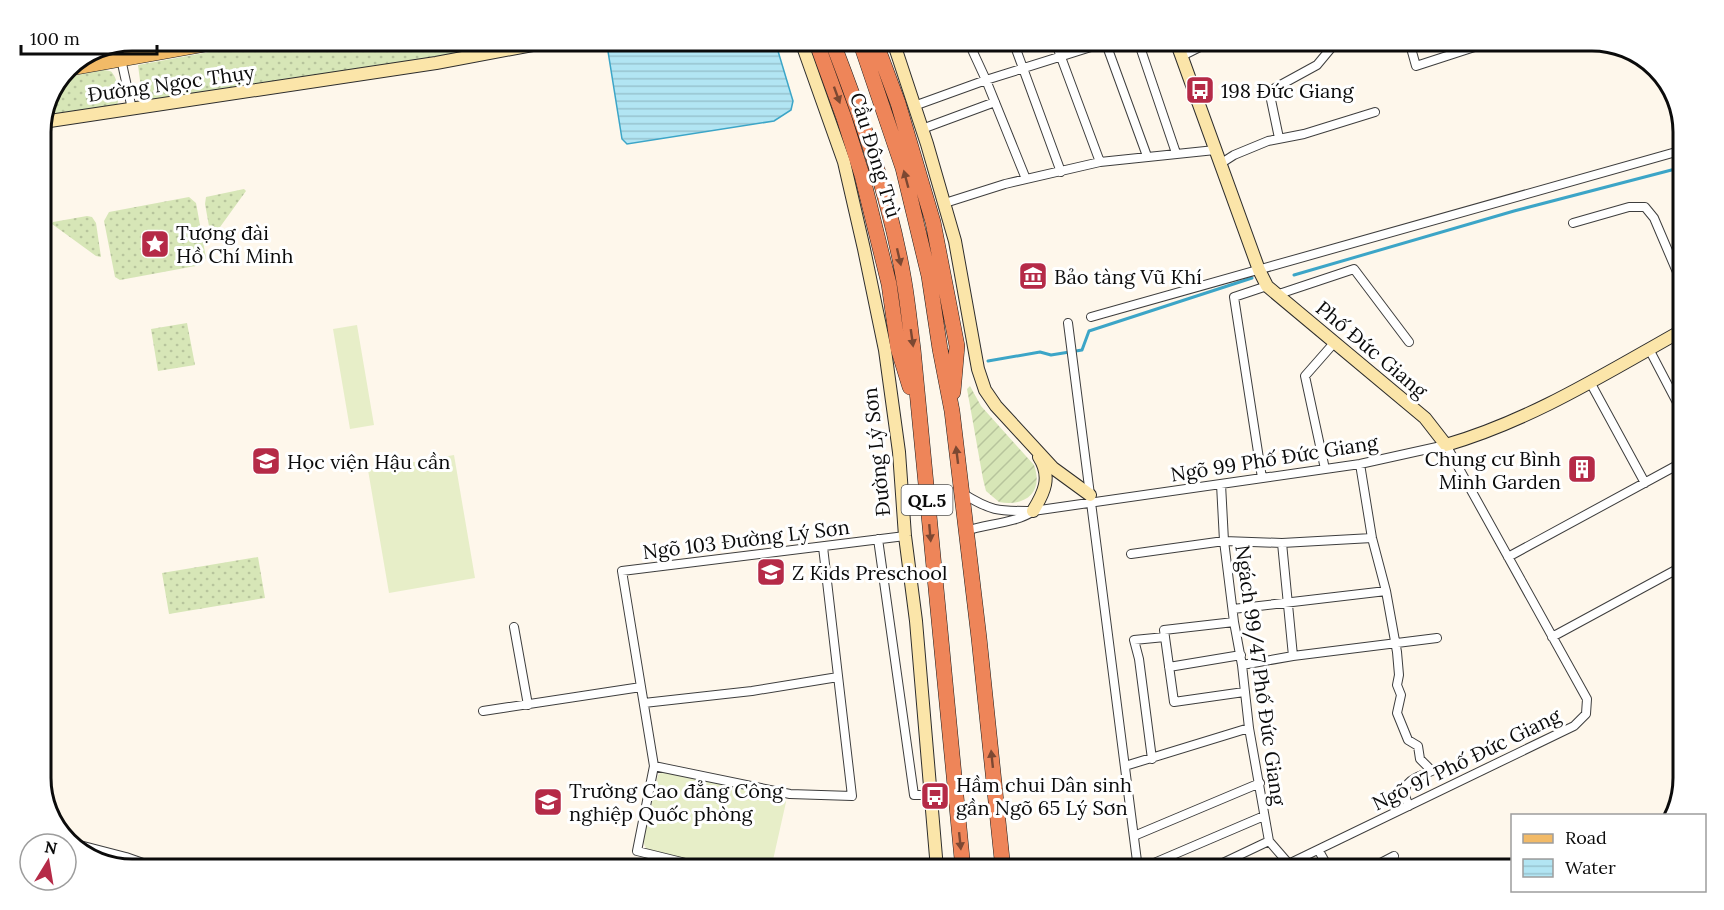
<svg xmlns="http://www.w3.org/2000/svg" width="1724" height="910" font-family="Lora,serif">
	<style>
		.grass { fill: url(#grass-dots) }
		.garden { fill: url(#garden-furrows) }
		.pitch { fill: #e7eec8 }
		.water { fill: url(#water-rules); stroke: #3ca5c7; stroke-width: 1.5 }
		.lines { fill: none; stroke-linecap: round; stroke-linejoin: round }
		.stream { stroke: #3ca5c7; stroke-width: 3 }
		.street-casing { stroke: #3e3e3e; stroke-width: 10 }
		.secondary-casing { stroke: #2d2d2d; stroke-width: 14 }
		.primary-casing { stroke: #1c1c1c; stroke-width: 15 }
		.highway-casing { stroke: #1c1c1c; stroke-width: 16 }
		.street { stroke: #fff; stroke-width: 8 }
		.secondary { stroke: #fbe5a9; stroke-width: 12 }
		.primary { stroke: #f2ba67; stroke-width: 14 }
		.highway { stroke: #ee8559; stroke-width: 15 }
		.oneway { fill: #7c4832 }
		.labels { text-anchor: middle; dominant-baseline: central; stroke-width: 6; stroke-linejoin: round; paint-order: stroke }
		.shield { fill: #fff; stroke: #545454; stroke-width: 1.5 }
		.shield-label { font-size: 18px; font-weight: bold; fill: #0b0b0b }
		.street-label { font-size: 20px; fill: #0b0b0b; stroke: #fff }
		.poi-label { font-size: 20px; fill: #0b0b0b; stroke: #fff; text-anchor: start }
		.rim { fill: none; stroke: #0b0b0b; stroke-width: 3 }
	</style>
	<defs>
		<pattern id="grass-dots" width="8" height="8" patternUnits="userSpaceOnUse" patternTransform="scale(1.5)"><rect width="8" height="8" fill="#d7e6b7"/><path d="M2 2h.1M6 6h.1" fill="none" stroke="#b7c49c" stroke-width="1.8" stroke-linecap="round"/></pattern>
		<pattern id="garden-furrows" width="10" height="10" patternUnits="userSpaceOnUse" patternTransform="scale(1.5)"><rect width="10" height="10" fill="#d7e6b7"/><path d="M-1 1l2-2M0 10L10 0M9 11l2-2" fill="none" stroke="#b7c49c"/></pattern>
		<pattern id="water-rules" width="6" height="5" patternUnits="userSpaceOnUse" patternTransform="scale(1.5)"><rect width="6" height="5" fill="#b2e5f3"/><path d="M0 2.5h6" fill="none" stroke="#98c3cf"/></pattern>
	</defs>
	<rect width="100%" height="100%" fill="#fef7eb"/>
	<path class="grass" d="M132,41H188L88,58Z
		M270,41H525L500,47L150,100L145,99L142,96L138,65Z
		M104,70C108,71 111,70 113,74C118,80 120,98 117,105L45,117L62,78Z
		M244,189L246,191L215,234L211,237L205,204L206,197Z
		M189,197L196,203L206,258L201,265L120,280L115,277L104,221L109,212Z
		M87,216L92,217L96,223L101,257L96,256L52,224L53,222Z
		M187,323L195,365L158,371L151,329Z
		M258,557L265,598L169,614L162,573Z"/>
	<path class="garden" d="M970,386L981,406L1034,465C1044,493 1025,507 999,502L986,491L983,479L969,400L967,389Z"/>
	<path class="pitch" d="M357,325L374,425L350,429L333,329Z
		M454,455L475,578L389,593L368,470Z
		M666,770L782,794L786,802L771,869H720L649,854L643,842L658,775Z"/>
	<path class="water" d="M625,41H775L793,101L791,110L774,121L627,144L622,139L607,45Z"/>
	<g class="lines">
		<path class="stream" d="M1294,275L1514,211L1683,167
			M988,361L1040,352L1051,355L1082,350L1089,331L1252,278"/>
		<g class="street-casing">
			<path id="street" d="M968,41L986,80L1026,179
				M1013,41L1061,172
				M1055,41L1100,162
				M1105,41L1147,156
				M1138,41L1176,153
				M1369,41L1374,44L1384,41
				M1409,41L1416,66L1493,41
				M1182,56L1212,41
				M121,59L132,109
				M914,106L986,80L1110,41
				M922,129L995,102
				M1279,138L1270,95L1275,88L1317,65L1337,41
				M1220,164L1234,155L1268,141L1304,134L1375,112
				M945,203L1005,184L1100,162L1215,150
				M1573,223L1629,207H1645L1654,218L1683,286
				M1276,295L1354,269L1409,342
				M1091,317L1683,150
				M1068,323L1138,869
				M1649,349L1683,414
				M1590,382L1645,483
				M1360,464L1372,538L1386,591L1397,652L1399,675L1397,685L1401,695L1397,713L1408,740L1418,746L1420,759L1432,771C1413,779 1397,782 1409,806
				M1325,469L1305,376L1334,343
				M1262,478L1234,297L1267,286
				M1221,484L1224,541L1234,622L1242,665L1249,728L1269,841L1289,864L1291,869
				M962,493C992,512 999,511 1033,511L1360,464L1446,445L1587,699L1586,714L1574,726L1278,869
				M966,531C986,524 1015,523 1032,512
				M878,539L914,795H930
				M1282,543L1293,656
				M1131,554L1224,541L1282,543L1372,538
				M1508,557L1683,462
				M1233,609L1386,591
				M1234,622L1164,630L1174,702L1244,692
				M514,627L528,705
				M1552,637L1683,566
				M1242,665L1293,656L1437,638
				M1169,667L1241,655
				M644,703L752,691L838,677
				M483,711L641,687
				M1152,759L1139,659L1134,640L1165,637
				M654,766L790,794L852,796L823,547
				M1125,766L1249,728
				M1134,836L1260,783
				M72,843L126,857L160,869
				M1319,851L1329,869
				M1050,867L1051,869
				M710,869L637,851L654,766L622,571L905,536
				M1140,869L1264,816
				M1210,869L1269,841
				M1369,869L1394,856"/>
		</g>
		<g class="secondary-casing">
			<path id="secondary" d="M801,41L844,162L864,249L885,350L899,452L905,536L916,621L937,869
				M893,41L927,144L955,241L978,369L985,390L996,406L1053,468L1090,495
				M1176,41L1259,270L1267,286L1425,418L1446,445C1532,420 1606,373 1683,330
				M43,122L436,63L554,41
				M1033,511C1044,493 1052,477 1039,457"/>
		</g>
		<g class="primary-casing">
			<path id="primary" d="M67,69L224,41"/>
		</g>
		<g class="highway-casing">
			<path id="highway" d="M816,41L844,118L862,175L889,284L898,348L910,387
				M832,41C862,118 890,199 904,281C908,304 910,327 913,349L963,869
				M860,41L903,168L929,276L940,349L952,411L979,638L1003,869
				M875,41L898,103L933,222L957,346L953,392"/>
		</g>
		<use href="#street" class="street"/>
		<use href="#secondary" class="secondary"/>
		<use href="#primary" class="primary"/>
		<use href="#highway" class="highway"/>
	</g>
	<defs><path id="oneway-solid" d="M-6-.8H1V-3.2L6.5 0L1 3.2V.8H-6Z" transform="scale(1.5)"/></defs>
	<g class="oneway">
		<use href="#oneway-solid" transform="translate(837 95) rotate(70)"/>
		<use href="#oneway-solid" transform="translate(906 179) rotate(-105)"/>
		<use href="#oneway-solid" transform="translate(899 257) rotate(77)"/>
		<use href="#oneway-solid" transform="translate(912 338) rotate(82)"/>
		<use href="#oneway-solid" transform="translate(957 455) rotate(-97)"/>
		<use href="#oneway-solid" transform="translate(930 533) rotate(85)"/>
		<use href="#oneway-solid" transform="translate(992 759) rotate(-96)"/>
		<use href="#oneway-solid" transform="translate(960 841) rotate(84)"/>
	</g>
	<defs>
		<g id="bus-square" transform="scale(1.5)"><rect x="-9" y="-9" width="18" height="18" rx="4" fill="#b52a47" stroke="#fff"/><path d="M-5-6H5V4H4V6H2V4H-2V6H-4V4H-5ZM-3.5-4V0h7V-4ZM-3.5 1.2v1.5H-2V1.2ZM2 1.2v1.5H3.5V1.2Z" fill="#fff"/></g>
		<g id="sight-square" transform="scale(1.5)"><rect x="-9" y="-9" width="18" height="18" rx="4" fill="#b52a47" stroke="#fff"/><path d="M0-6L1.8-2.2L6-1.7L2.9 1.2L3.7 5.4L0 3.3L-3.7 5.4L-2.9 1.2L-6-1.7L-1.8-2.2Z" fill="#fff"/></g>
		<g id="museum-square" transform="scale(1.5)"><rect x="-9" y="-9" width="18" height="18" rx="4" fill="#b52a47" stroke="#fff"/><path d="M0-6L6-3V-2H-6V-3ZM-5-1h2V3h-2ZM-1-1h2V3h-2ZM3-1h2V3H3ZM-6 4H6V6H-6Z" fill="#fff"/></g>
		<g id="university-square" transform="scale(1.5)"><rect x="-9" y="-9" width="18" height="18" rx="4" fill="#b52a47" stroke="#fff"/><path d="M0-5L7-2L0 1L-7-2ZM-4 1L0 2.5L4 1V4Q0 6-4 4Z" fill="#fff"/></g>
		<g id="building-square" transform="scale(1.5)"><rect x="-9" y="-9" width="18" height="18" rx="4" fill="#b52a47" stroke="#fff"/><path d="M-4-6H4V6H1V3H-1V6H-4ZM-2.5-4.3h1.7v1.8h-1.7ZM.8-4.3h1.7v1.8H.8ZM-2.5-1h1.7V.8h-1.7ZM.8-1h1.7V.8H.8Z" fill="#fff"/></g>
		<g id="school-square" transform="scale(1.5)"><rect x="-9" y="-9" width="18" height="18" rx="4" fill="#b52a47" stroke="#fff"/><path d="M0-5L7-2L0 1L-7-2ZM-4 1L0 2.5L4 1V4Q0 6-4 4Z" fill="#fff"/></g>
	</defs>
	<g fill-rule="evenodd">
		<use href="#bus-square" x="1200" y="90"/>
		<use href="#sight-square" x="155" y="244"/>
		<use href="#museum-square" x="1033" y="276"/>
		<use href="#university-square" x="266" y="461"/>
		<use href="#building-square" x="1582" y="469"/>
		<use href="#school-square" x="771" y="572"/>
		<use href="#bus-square" x="935" y="796"/>
		<use href="#university-square" x="548" y="802"/>
	</g>
	<g class="labels">
		<rect class="shield" x="901.5" y="485" width="51" height="30" rx="4.5"/>
		<g class="shield-label">
			<text x="927" y="500">QL.5</text>
		</g>
		<g class="street-label">
			<text transform="translate(171 83) rotate(-8)">Đường Ngọc Thụy</text>
			<text transform="translate(876 155) rotate(73)">Cầu Đông Trù</text>
			<text transform="translate(1372 349) rotate(40)">Phố Đức Giang</text>
			<text transform="translate(876 452) rotate(-96)">Đường Lý Sơn</text>
			<text transform="translate(1274 458) rotate(-9)">Ngõ 99 Phố Đức Giang</text>
			<text transform="translate(746 539) rotate(-7)">Ngõ 103 Đường Lý Sơn</text>
			<text transform="translate(1261 675) rotate(82)">Ngách 99/47 Phố Đức Giang</text>
			<text transform="translate(1466 759) rotate(-26)">Ngõ 97 Phố Đức Giang</text>
		</g>
		<g class="poi-label">
			<text x="1221" y="90">198 Đức Giang</text>
			<text x="176" y="232">Tượng đài<tspan x="176" dy="23">Hồ Chí Minh</tspan></text>
			<text x="1054" y="276">Bảo tàng Vũ Khí</text>
			<text x="1561" y="458" text-anchor="end">Chung cư Bình<tspan x="1561" dy="23">Minh Garden</tspan></text>
			<text x="287" y="461">Học viện Hậu cần</text>
			<text x="792" y="572">Z Kids Preschool</text>
			<text x="956" y="784">Hầm chui Dân sinh<tspan x="956" dy="23">gần Ngõ 65 Lý Sơn</tspan></text>
			<text x="569" y="790">Trường Cao đẳng Công<tspan x="569" dy="23">nghiệp Quốc phòng</tspan></text>
		</g>
	</g>
	<path d="M0 0H1724V910H0ZM132 51H1592A81 81 0 0 1 1673 132V778A81 81 0 0 1 1592 859H132A81 81 0 0 1 51 778V132A81 81 0 0 1 132 51Z" fill="#fff" fill-rule="evenodd"/>
	<path class="rim" d="M132 51H1592A81 81 0 0 1 1673 132V778A81 81 0 0 1 1592 859H132A81 81 0 0 1 51 778V132A81 81 0 0 1 132 51Z"/>
	<rect x="1511" y="814" width="195" height="78" fill="#ffffff" stroke="#9d9d9d" stroke-width="1.5"/>
	<rect x="1523" y="834" width="30" height="9" fill="#f2ba67" stroke="#9d9d9d" stroke-width="1.5"/>
	<text x="1565" y="844" font-size="18" fill="#0b0b0b">Road</text>
	<rect x="1523" y="859" width="30" height="18" fill="url(#water-rules)" stroke="#9d9d9d" stroke-width="1.5"/>
	<text x="1565" y="874" font-size="18" fill="#0b0b0b">Water</text>
	<g transform="translate(48 862) rotate(11)"><circle r="28" fill="#ffffff" stroke="#9d9d9d" stroke-width="1.5"/>
	<path d="M0-4.5L10 22L0 15L-10 22Z" fill="#b52a47"/>
	<text y="-9" font-size="16" font-weight="bold" text-anchor="middle" fill="#0b0b0b">N</text>
	</g>
	<path d="M21 45v9h136v-9" fill="none" stroke="#0b0b0b" stroke-width="3"/>
	<text x="30" y="45" font-size="18" fill="#0b0b0b" stroke="#ffffff" stroke-width="4.5" paint-order="stroke">100 m</text>
</svg>
